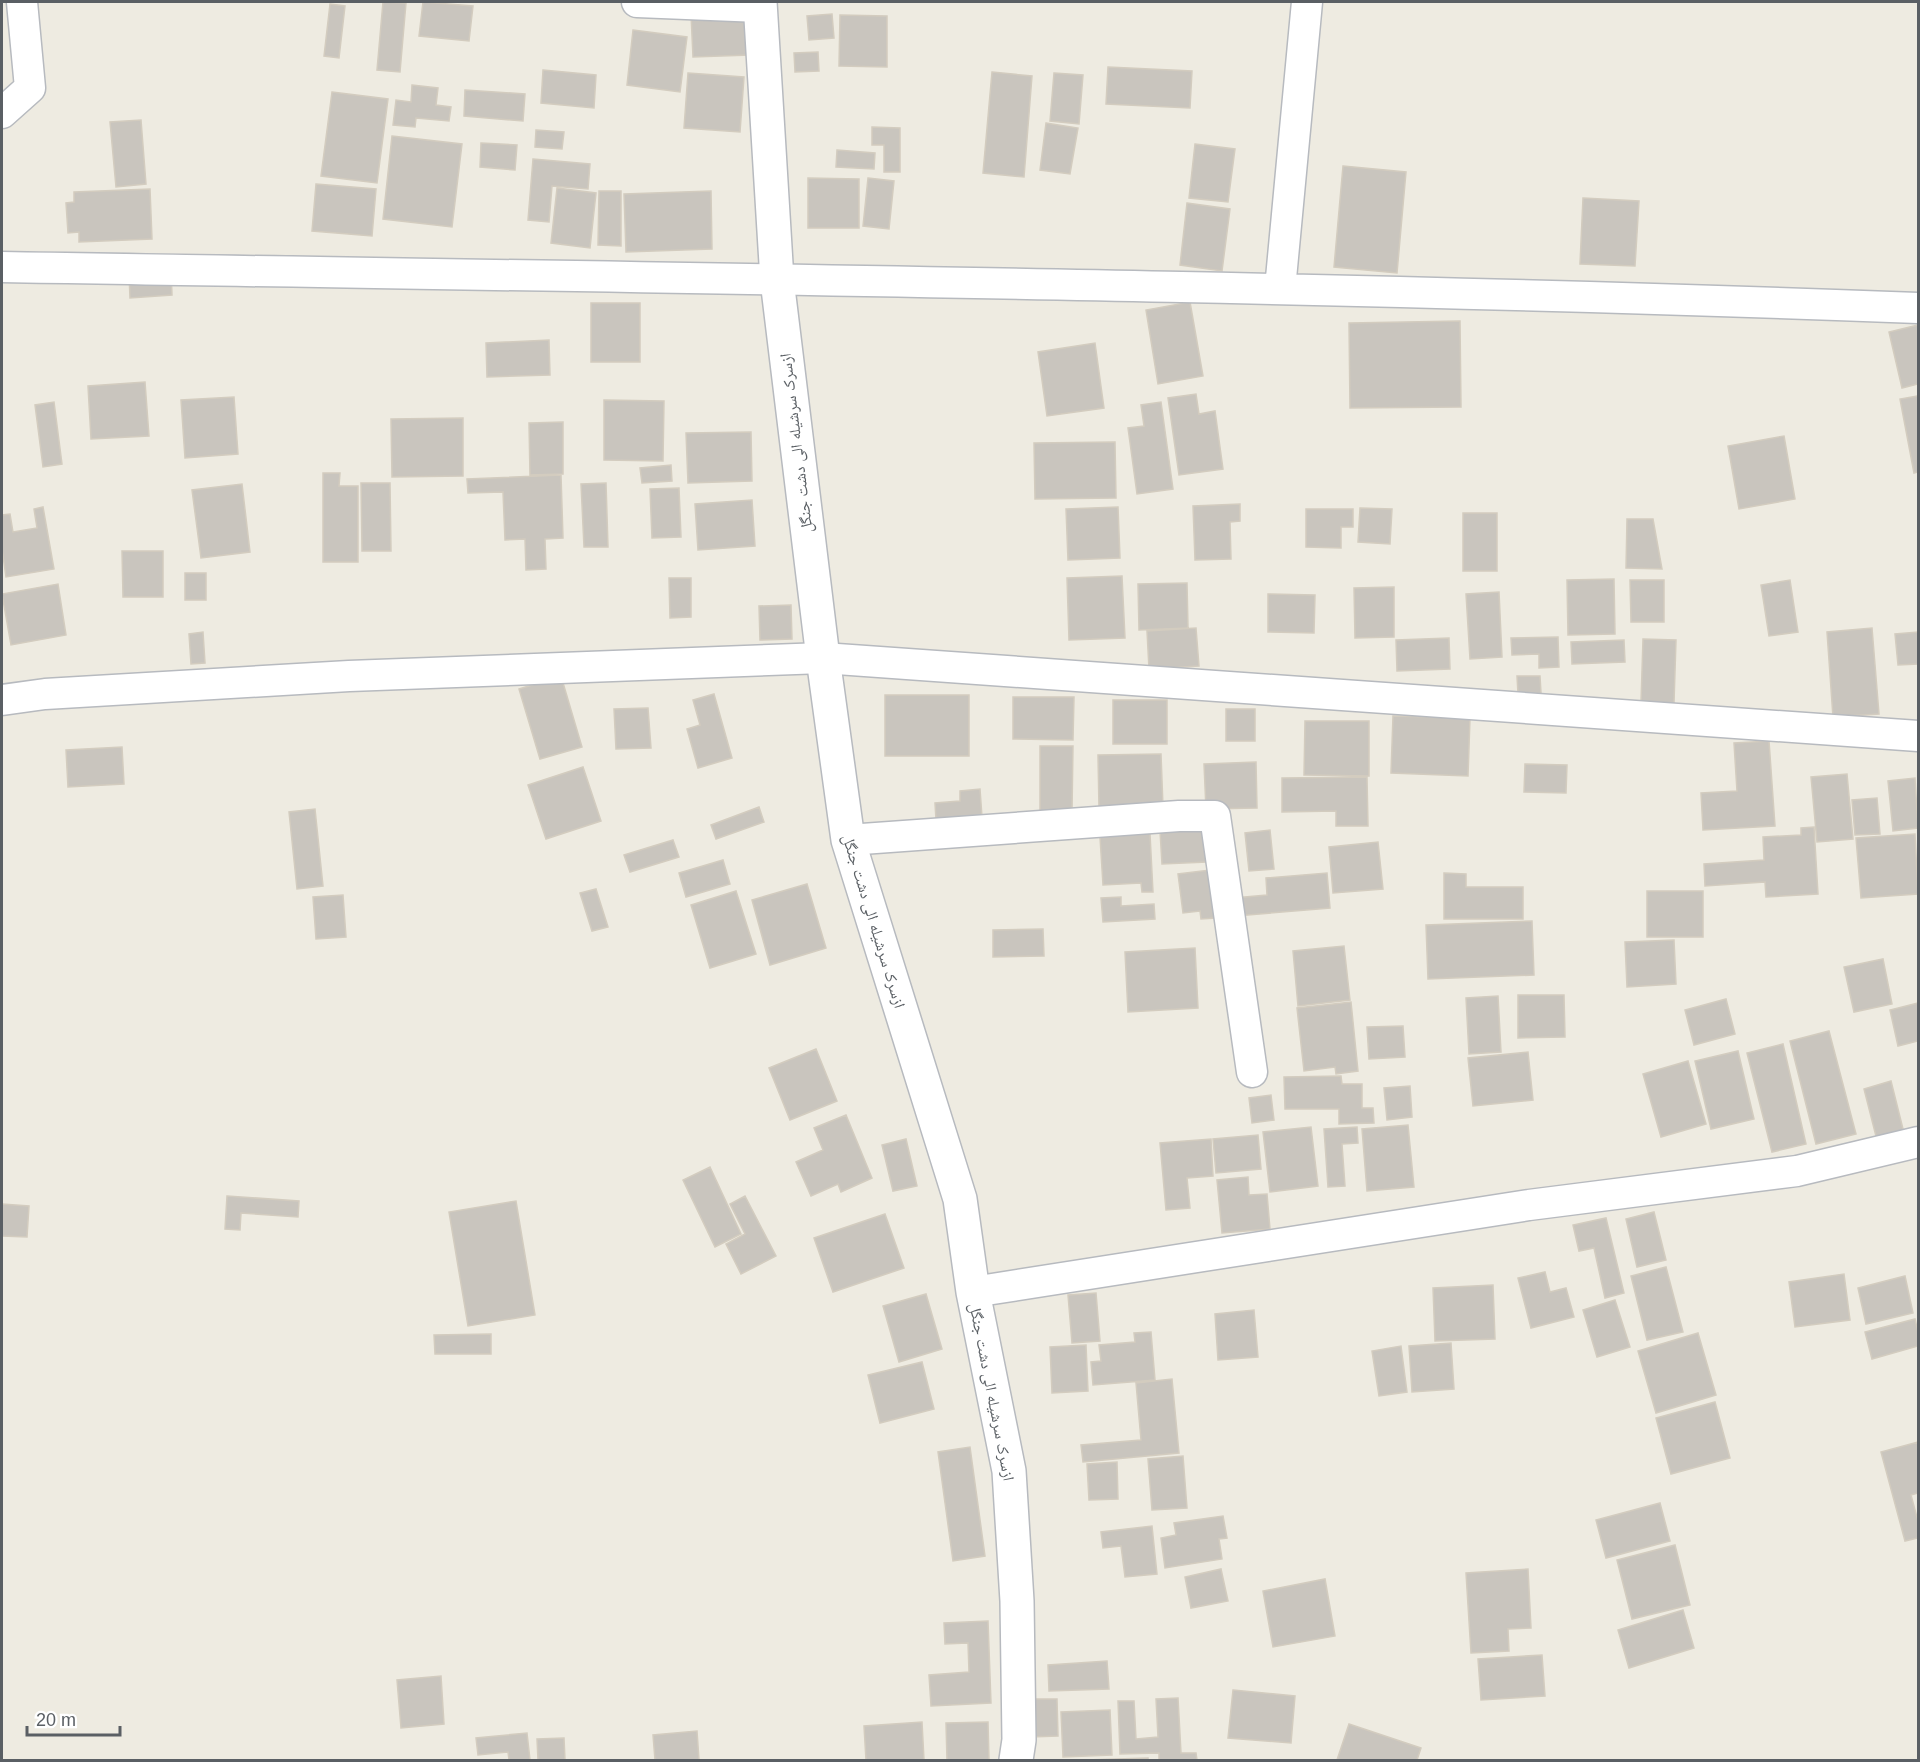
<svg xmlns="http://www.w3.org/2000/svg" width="1920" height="1762" font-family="Helvetica,'Noto Naskh Arabic',sans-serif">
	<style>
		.building { fill: #c9c5be; stroke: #d3ccbf; stroke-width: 1.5 }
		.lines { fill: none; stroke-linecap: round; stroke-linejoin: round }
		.minor-casing { stroke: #b7babf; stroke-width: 33 }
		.tertiary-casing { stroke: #b7babf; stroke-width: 36 }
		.minor { stroke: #fff; stroke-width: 30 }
		.tertiary { stroke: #fff; stroke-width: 33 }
		.labels { text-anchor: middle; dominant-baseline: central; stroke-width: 5; stroke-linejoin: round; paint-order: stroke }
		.street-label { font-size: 16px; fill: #5a5f64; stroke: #fff }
	</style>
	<rect width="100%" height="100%" fill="#eeebe1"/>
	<path class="building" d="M383,2L406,3L400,72L377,70Z
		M423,2L473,6L469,41L419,36Z
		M330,4L345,6L339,58L324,56Z
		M749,12L750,55L693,57L691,14Z
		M832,14L834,38L809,40L807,16Z
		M840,15L887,16V67L839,66Z
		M633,30L687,37L680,92L627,85Z
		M818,52L819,71L795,72L794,53Z
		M1108,67L1192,71L1190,108L1106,104Z
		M543,70L596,75L594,108L541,103Z
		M992,72L1032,76L1024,177L983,173Z
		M688,73L744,77L740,132L684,128Z
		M1054,73L1083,75L1079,124L1050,121Z
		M412,85L438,88L436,105L451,107L449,121L416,118L415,127L393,125L396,100L411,102Z
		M465,90L525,94L523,121L464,116Z
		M332,92L388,99L377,183L321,176Z
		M141,120L146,184L116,187L110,122Z
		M1046,123L1078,128L1070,174L1040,170Z
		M872,127L900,128V172H884V145H872Z
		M536,130L564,132L562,149L535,147Z
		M392,136L462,144L452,227L383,219Z
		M481,143L517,145L515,170L480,167Z
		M1195,144L1235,149L1228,202L1189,198Z
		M837,150L875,153L874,169L836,167Z
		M533,159L590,164L588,189L552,186L549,222L528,220Z
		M1343,166L1406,172L1397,273L1334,267Z
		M808,178L859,179V228H808Z
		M868,178L894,181L889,229L863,226Z
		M316,184L376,189L372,236L312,231Z
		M557,188L596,193L590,248L551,243Z
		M150,189L152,239L79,242V232L68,233L66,203L74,202V192Z
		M599,191H621V246L598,245Z
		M711,191L712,249L626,252L624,194Z
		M1583,198L1639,201L1635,266L1580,264Z
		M1187,203L1230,209L1222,271L1180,265Z
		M171,271L172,295L130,298L129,274Z
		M1190,302L1203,376L1158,384L1146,310Z
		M591,303H640V362H591Z
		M1460,321L1461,407L1350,408L1349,323Z
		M1918,325V384L1902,388L1889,332Z
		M549,340L550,375L487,377L486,343Z
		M1095,343L1104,408L1047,416L1038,352Z
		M145,382L149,436L91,439L88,386Z
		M1196,394L1199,414L1215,411L1223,469L1179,475L1168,398Z
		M1918,396V472L1914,473L1900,399Z
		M234,397L238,454L185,458L181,400Z
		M604,400L664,401L663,461L604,460Z
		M54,402L62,464L43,467L35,405Z
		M1161,402L1173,489L1137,494L1128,428L1144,426L1141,405Z
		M463,418V476L392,477L391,419Z
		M563,422V474L530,475L529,423Z
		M751,432L752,481L688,483L686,433Z
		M1784,436L1795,499L1739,509L1728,446Z
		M1115,442L1116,498L1035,499L1034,443Z
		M671,465L672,481L642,483L640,468Z
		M323,473H340L339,486H358V562H323Z
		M561,475L563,538L545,539L546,569L526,570L525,539L505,540L503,492L468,493L467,479Z
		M361,483H390L391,551H362Z
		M606,483L608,547H584L581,484Z
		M242,484L250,552L201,558L192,490Z
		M679,488L681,537L652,538L650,489Z
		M752,500L755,546L698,550L695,504Z
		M1240,504V521L1230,522L1231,559L1195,560L1193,506Z
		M43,507L54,569L6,577L2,549V515L10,514L13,532L37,528L34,509Z
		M1118,507L1120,558L1068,560L1066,509Z
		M1360,508L1392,509L1390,544L1358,542Z
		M1306,509H1353V527H1341V548L1306,547Z
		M1463,513H1497V571H1463Z
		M1627,519H1653L1662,569L1626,568Z
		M122,551H163V597H123Z
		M185,573H206V600H185Z
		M1122,576L1125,638L1069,640L1067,578Z
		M669,578H691V617L670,618Z
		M1614,579L1615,634L1568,635L1567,580Z
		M1630,580H1664V622H1631Z
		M1790,580L1798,632L1769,636L1761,585Z
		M1187,583L1188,628L1139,630L1138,584Z
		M58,584L66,635L11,645L2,594Z
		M1394,587V637L1355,638L1354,588Z
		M1499,592L1502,657L1470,659L1466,594Z
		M1268,594L1315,595L1314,633L1268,632Z
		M791,605L792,639L760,640L759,606Z
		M1196,628L1199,666L1149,669L1147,631Z
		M1872,628L1879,714L1833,717L1827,632Z
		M203,632L205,663L191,664L189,634Z
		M1918,632V664L1898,665L1895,634Z
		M1558,637L1559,667L1539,668V654L1512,655L1511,638Z
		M1449,638L1450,669L1397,671L1396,640Z
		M1643,639L1676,640L1674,703L1641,702Z
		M1624,640L1625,662L1572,664L1571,642Z
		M561,676L582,747L540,759L519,689Z
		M1517,676H1540L1541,693L1518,694Z
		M714,694L732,758L698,768L687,729L700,725L693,700Z
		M885,695H969V756H885Z
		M1013,697H1074L1073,740L1013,739Z
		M1113,700H1167V744H1113Z
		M648,708L651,748L616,749L614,709Z
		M1226,709H1255V741H1226Z
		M1393,716L1470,718L1468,776L1391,773Z
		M1305,721H1369V776L1304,775Z
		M1769,741L1775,826L1703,830L1701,793L1737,791L1734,743Z
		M1040,746H1073L1072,811H1040Z
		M122,747L124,784L68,787L66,750Z
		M1161,754L1163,807L1099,809L1098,755Z
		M1256,762L1257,808L1206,809L1204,764Z
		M1525,764L1567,765L1566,793L1524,792Z
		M583,767L601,821L546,839L528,785Z
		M1847,774L1853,839L1817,842L1811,777Z
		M1367,777L1368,826H1336V811L1282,812V778Z
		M1915,778L1918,828L1893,831L1888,781Z
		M980,789L982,817L936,820L935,803L960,801V791Z
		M1877,798L1880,834L1855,835L1852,800Z
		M759,807L764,822L716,839L711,825Z
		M315,809L323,886L297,889L289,812Z
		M1814,827L1818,894L1766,897L1765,882L1705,886L1704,864L1764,860L1763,837L1801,835V828Z
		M1205,829L1207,862L1162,864L1160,831Z
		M1270,830L1274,869L1249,871L1245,833Z
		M1150,834L1153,892H1142L1141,883L1103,885L1100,837Z
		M1915,834L1918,894L1861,898L1856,838Z
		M673,840L679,857L630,872L624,855Z
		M1378,842L1383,889L1333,893L1329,847Z
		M723,860L730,884L686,897L679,873Z
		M1210,870L1216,918L1201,919L1200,911L1183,913L1178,874Z
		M1327,873L1330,908L1236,916L1234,898L1267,895L1266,878Z
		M1444,873L1466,874V887H1523V919H1444Z
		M807,884L826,948L770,965L752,900Z
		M596,889L608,927L592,931L580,893Z
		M736,891L756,954L710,968L691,905Z
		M1647,891H1703V937H1647Z
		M343,895L346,937L316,939L313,897Z
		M1121,897V906L1154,904L1155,919L1103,922L1101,898Z
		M1532,921L1534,975L1428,979L1426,925Z
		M1043,929L1044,956L993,957V930Z
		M1674,940L1676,984L1627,987L1625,942Z
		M1344,946L1350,1000L1298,1006L1293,951Z
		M1195,948L1198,1008L1128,1012L1125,952Z
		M1883,959L1892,1004L1854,1012L1844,967Z
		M1518,995H1564L1565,1037L1518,1038Z
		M1498,996L1501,1052L1469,1054L1466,998Z
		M1726,999L1735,1034L1694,1045L1685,1010Z
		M1351,1002L1358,1071L1336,1074L1335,1067L1304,1071L1297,1008Z
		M1918,1003V1041L1898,1046L1890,1010Z
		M1403,1026L1405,1057L1369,1059L1367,1027Z
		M1829,1031L1856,1134L1816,1144L1790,1041Z
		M1783,1044L1806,1144L1772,1152L1747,1053Z
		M816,1049L837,1101L790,1120L769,1068Z
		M1738,1051L1754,1119L1711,1129L1695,1061Z
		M1528,1052L1533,1100L1473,1106L1468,1058Z
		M1688,1061L1706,1124L1661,1137L1643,1074Z
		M1341,1076L1342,1084H1362V1108H1373L1374,1123L1339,1124V1109H1285L1284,1077Z
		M1891,1081L1905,1137L1878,1144L1864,1089Z
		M1410,1086L1412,1117L1387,1120L1384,1088Z
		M1271,1095L1274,1120L1252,1123L1249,1098Z
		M846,1115L872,1178L841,1192L838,1184L811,1196L796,1162L823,1150L814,1128Z
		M1408,1125L1414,1187L1367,1191L1362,1129Z
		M1311,1127L1318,1186L1270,1192L1263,1132Z
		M1357,1127L1358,1143L1342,1144L1345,1186L1328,1187L1324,1129Z
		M1258,1135L1261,1169L1216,1173L1213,1139Z
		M906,1139L917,1186L893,1191L882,1145Z
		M1211,1139L1213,1176L1187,1178L1190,1208L1166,1210L1160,1143Z
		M710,1167L741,1234L715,1247L683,1180Z
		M1248,1177L1249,1195L1267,1194L1270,1229L1222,1233L1217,1180Z
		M227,1196L299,1201L298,1217L241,1213L240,1230L225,1229Z
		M745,1196L776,1256L741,1274L726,1244L745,1234L730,1204Z
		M516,1201L535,1315L468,1326L449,1212Z
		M2,1204L29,1206L27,1237L2,1236Z
		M1654,1212L1666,1260L1637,1267L1626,1219Z
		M885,1214L904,1268L833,1292L814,1238Z
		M1606,1218L1624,1293L1605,1298L1594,1248L1579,1251L1573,1225Z
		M1666,1267L1683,1332L1647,1340L1631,1276Z
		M1545,1272L1550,1292L1566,1288L1574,1317L1531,1328L1518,1278Z
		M1844,1274L1850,1320L1795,1327L1789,1282Z
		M1905,1276L1913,1313L1866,1324L1858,1288Z
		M1493,1285L1495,1339L1435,1341L1433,1288Z
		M1096,1293L1100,1341L1072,1343L1068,1295Z
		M926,1294L942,1349L899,1362L883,1306Z
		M1615,1300L1630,1347L1597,1357L1583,1310Z
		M1254,1310L1258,1357L1218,1360L1215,1314Z
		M1915,1319L1918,1332V1346L1872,1359L1865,1332Z
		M1151,1332L1155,1380L1093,1385L1091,1362L1101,1361L1099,1345L1135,1342L1134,1333Z
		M1698,1333L1716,1395L1656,1413L1638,1351Z
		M491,1334V1354H435L434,1335Z
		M1451,1343L1454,1389L1412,1392L1409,1346Z
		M1086,1345L1088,1391L1052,1393L1050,1347Z
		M1401,1346L1407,1392L1379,1396L1372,1351Z
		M922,1362L934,1409L880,1423L868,1375Z
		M1172,1379L1179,1453L1083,1462L1081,1445L1141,1440L1136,1383Z
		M1715,1402L1730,1458L1671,1474L1656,1418Z
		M1918,1442V1493L1911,1495L1918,1521V1538L1905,1541L1881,1452Z
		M970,1447L985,1556L953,1561L938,1452Z
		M1183,1456L1187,1508L1152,1510L1148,1459Z
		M1117,1462L1118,1499L1089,1500L1087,1464Z
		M1660,1503L1670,1541L1606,1558L1596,1520Z
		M1223,1516L1227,1538L1219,1539L1222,1559L1165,1568L1161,1538L1176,1535L1174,1523Z
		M1152,1526L1157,1574L1125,1577L1121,1546L1103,1548L1101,1532Z
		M1675,1545L1690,1605L1632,1619L1617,1560Z
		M1221,1569L1228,1601L1191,1608L1185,1577Z
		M1528,1569L1531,1628L1508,1629L1509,1651L1471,1653L1466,1573Z
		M1325,1579L1335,1636L1273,1647L1263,1591Z
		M1683,1610L1694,1648L1629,1668L1618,1630Z
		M988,1621L991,1703L931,1706L929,1675L969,1672L968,1643L945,1644L944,1623Z
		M1542,1655L1545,1696L1481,1700L1478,1659Z
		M1107,1661L1109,1689L1049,1691L1048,1665Z
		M441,1676L444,1724L401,1728L397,1680Z
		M1233,1690L1295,1696L1291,1743L1228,1738Z
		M1178,1698L1181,1753H1196L1197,1760H1159V1753L1120,1754L1118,1701H1134L1136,1739L1158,1737L1156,1699Z
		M1029,1699H1057L1058,1736L1030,1737Z
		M1110,1710L1112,1755L1063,1757L1061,1712Z
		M922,1722L924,1760H866L864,1726Z
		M988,1722L989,1760H947L946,1723Z
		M1349,1724L1421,1748L1417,1760H1337Z
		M697,1731L699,1760H655L653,1735Z
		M527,1733L530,1760H509L508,1752L478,1755L476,1738Z
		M564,1738L565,1760H538L537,1739Z
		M1148,1758V1760H1085Z"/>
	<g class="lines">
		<g class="minor-casing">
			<path id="minor" d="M637,2L760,7
				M2,113L30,88L22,2
				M2,267C641,278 1280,284 1918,308
				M1280,289L1307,2
				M2,700L45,694L349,676L823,658L1918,736
				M848,840L1179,816H1215L1252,1072
				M973,1292L1529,1205L1797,1171L1918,1142"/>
		</g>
		<g class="tertiary-casing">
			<path id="tertiary" d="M760,2L777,280L823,658L848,840L960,1199L973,1292L1009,1471L1017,1601L1019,1740L1016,1760"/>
		</g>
		<use href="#minor" class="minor"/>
		<use href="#tertiary" class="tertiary"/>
	</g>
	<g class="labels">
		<g class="street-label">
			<text transform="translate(796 443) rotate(-97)">ازسرک سرشیله الی دشت جنگل</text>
			<text transform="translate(874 921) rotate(73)">ازسرک سرشیله الی دشت جنگل</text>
			<text transform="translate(992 1392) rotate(79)">ازسرک سرشیله الی دشت جنگل</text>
		</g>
	</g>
	<rect width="1920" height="1762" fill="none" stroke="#5a5f64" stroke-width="6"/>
	<path d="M27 1726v9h93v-9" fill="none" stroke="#5a5f64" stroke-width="3"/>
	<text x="36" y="1726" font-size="18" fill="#5a5f64" stroke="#ffffff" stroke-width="4.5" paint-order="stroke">20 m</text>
</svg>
